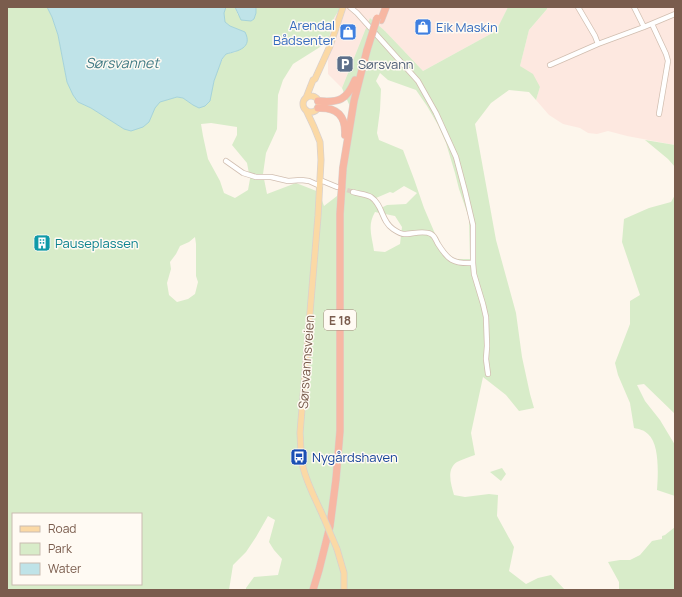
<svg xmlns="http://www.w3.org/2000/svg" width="682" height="597" font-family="Manrope,sans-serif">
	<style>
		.commercial { fill: #fde8e0 }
		.green { fill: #d8ecc9; fill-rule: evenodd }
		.water { fill: #bfe3e8; stroke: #a5d3da }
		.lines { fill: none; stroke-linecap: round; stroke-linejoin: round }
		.minor-tunnel { stroke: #dcd0c4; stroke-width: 4.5; stroke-dasharray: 4.5 2; stroke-linecap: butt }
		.minor-casing { stroke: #d1beb0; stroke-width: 6 }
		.major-casing { stroke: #dad1cd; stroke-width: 7 }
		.highway-casing { stroke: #dad1cd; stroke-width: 8 }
		.minor { stroke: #fff; stroke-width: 4.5 }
		.major { stroke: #fbd9a5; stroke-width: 5.5 }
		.highway { stroke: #f7b7a3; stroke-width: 7 }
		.major-bridge-casing { stroke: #dad1cd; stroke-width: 7; stroke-linecap: butt }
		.highway-bridge-casing { stroke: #dad1cd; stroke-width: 8; stroke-linecap: butt }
		.major-bridge { stroke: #fbd9a5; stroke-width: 5.5 }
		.highway-bridge { stroke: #f7b7a3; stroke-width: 7 }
		.labels { text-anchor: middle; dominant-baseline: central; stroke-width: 3; stroke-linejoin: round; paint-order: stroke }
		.shield { fill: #fffaf3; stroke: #a28b7f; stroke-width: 1 }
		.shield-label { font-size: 12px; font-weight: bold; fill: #7a5c4d }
		.shop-label { font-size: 13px; fill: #366cbe; stroke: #fffaf3; text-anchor: end }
		.service-label { font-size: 13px; fill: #4e5e75; stroke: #fffaf3; text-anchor: start }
		.culture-label { font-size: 13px; fill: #0d838f; stroke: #fffaf3; text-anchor: start }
		.street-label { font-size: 13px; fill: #7a5c4d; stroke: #fffaf3 }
		.transit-label { font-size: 13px; fill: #164399; stroke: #fffaf3; text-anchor: start }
		.water-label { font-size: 14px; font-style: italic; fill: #437c86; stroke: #fffaf3 }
	</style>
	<rect width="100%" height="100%" fill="#fdf6ec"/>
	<path class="commercial" d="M341,7H508L496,31L423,71L385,31L370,18L342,88L328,74V42L334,18Z
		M547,7H675V145L627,136L608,131L597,134L588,133L580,128L563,124L549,115L536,100L540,87L520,66L529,30L547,9Z"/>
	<path class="green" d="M7,7H47L52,17L58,35L67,82L73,95L78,102L91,108L124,129L149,122L155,108L159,102L177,97L183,98L193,105L209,101C213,86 217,65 226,54L236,52L245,32L230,26L225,22L224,13L226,7H235L238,15L251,21L254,19L256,13V7H341L334,18L328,42L293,64L283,80L278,95L277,129L266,153L263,174L267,194L296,183L319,192L324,206L337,196L343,178L351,109L342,88L370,18L385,31L423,71L496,31L508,7H547V9L529,30L520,66L533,74L540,87L536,100L529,92L509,90L491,103L475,124L496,240L516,313L522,357L530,394L534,408L519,411L506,395L483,377L471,433L475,455C469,457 463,459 457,462C446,469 451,485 454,495L465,497L489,494L498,495L497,516L514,547L509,571L526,584L538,578L551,575L565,590H246V588L254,577L278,575L282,559L274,550L269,542L275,520L268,516L256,537L246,552L233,565L229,590H7ZM380,73L388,80L416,90L427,106L438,125L446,143L455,173L459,189L469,218L470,259H452L439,243L424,208L414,179L403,150L379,140L377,133L380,110L381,89L376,81ZM211,123L237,127V135L232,145L247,163L250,179L248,190L235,198L224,193L220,181L208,159L203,136L201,124ZM404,186L417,193L406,204L387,205L379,209L376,198L390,192L393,193ZM375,212L395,216L402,227L400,244L385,252L374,251C372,236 367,226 375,212ZM195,237L196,244V276L198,282L195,294L188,299L177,302L169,295L167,283L171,269L170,262L176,254L180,246L189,242ZM13,514H141V584H13Z
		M645,140L675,145V167L668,159Z
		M675,195V414L644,384L637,385L645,401L660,420L675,445V496L657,490C658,476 660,444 648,434C644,430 639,429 634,428L630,403L618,375L615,363L630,324V301L640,295L622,242L624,219L649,208L671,202Z
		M502,468L506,474L501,481L490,472Z
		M675,527V590H619V582L608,562L620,560H630L640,555L652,541L662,539V536L665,535Z"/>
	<path class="water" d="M47,7H226L224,13L225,22L230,26L245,32C253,48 238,51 226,54L222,59L214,81L210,101L205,106L199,108L193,105L183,98L177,97L160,102L155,108L149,122L143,127L131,131L124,129L91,108L78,102L73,95L67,82L58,35L52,17Z
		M235,7H256V13L254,19L251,21L241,20Z"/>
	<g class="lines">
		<path class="minor-tunnel" d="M341,188L353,192"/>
		<g class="minor-casing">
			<path id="minor" d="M350,7L357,13L418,81L436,113L456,157L465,191L473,225V263L474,274L483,304L486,317L487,346L486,359L488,374
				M578,7L595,36L598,44
				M634,7L644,27
				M652,24L666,54L668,61L659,114
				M550,65L598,44L644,27L675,14
				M226,161L243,173L256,177H271L288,181L301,180L309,181L320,186
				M320,180L337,187
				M353,192C359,194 366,194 371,197C383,205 381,221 393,229C396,231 401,234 404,234C412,234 424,230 431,234C435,236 436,241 438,244C448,260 453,264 473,263"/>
		</g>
		<g class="major-casing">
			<path id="major" d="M303 104a8 8 0 1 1 16 0a8 8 0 1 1-16 0Z
				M306,98L313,80L315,79L330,46L343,7
				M306,110L314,127L320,142L321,160L318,216L300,433C301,444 300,456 303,467C307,484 316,500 323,516
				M337,549L344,573V590"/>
		</g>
		<g class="highway-casing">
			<path id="highway" d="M381,20L386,7
				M318,101C339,103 347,100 355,80
				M318,108C337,107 346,116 345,135
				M313,590L319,570L330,526L336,479L340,431V214L343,168L354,101L367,50"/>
		</g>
		<use href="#minor" class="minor"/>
		<use href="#major" class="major"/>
		<use href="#highway" class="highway"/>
		<g class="major-bridge-casing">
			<path id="major-bridge" d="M323,516L337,549"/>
		</g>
		<g class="highway-bridge-casing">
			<path id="highway-bridge" d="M367,50L377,18"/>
		</g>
		<use href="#major-bridge" class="major-bridge"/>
		<use href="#highway-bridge" class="highway-bridge"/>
	</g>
	<defs>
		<g id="shop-square" transform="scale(0.9)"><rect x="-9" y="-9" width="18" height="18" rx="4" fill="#3f7fe0" stroke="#fffaf3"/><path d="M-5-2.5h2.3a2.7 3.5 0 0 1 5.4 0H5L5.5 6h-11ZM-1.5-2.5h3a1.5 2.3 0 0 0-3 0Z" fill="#fff"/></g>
		<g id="parking-square" transform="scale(0.9)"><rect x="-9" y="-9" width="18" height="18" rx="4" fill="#5c6f8a" stroke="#fffaf3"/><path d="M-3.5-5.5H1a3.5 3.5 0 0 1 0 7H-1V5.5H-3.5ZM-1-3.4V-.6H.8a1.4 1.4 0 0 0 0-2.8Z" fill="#fff"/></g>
		<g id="building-square" transform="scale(0.9)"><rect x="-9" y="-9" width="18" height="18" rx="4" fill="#0f9aa8" stroke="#fffaf3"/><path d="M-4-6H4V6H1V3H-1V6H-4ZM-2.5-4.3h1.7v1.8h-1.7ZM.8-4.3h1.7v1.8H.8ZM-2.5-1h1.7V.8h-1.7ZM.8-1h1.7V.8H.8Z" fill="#fff"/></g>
		<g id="bus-square" transform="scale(0.9)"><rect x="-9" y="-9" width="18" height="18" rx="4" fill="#1a4fb4" stroke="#fffaf3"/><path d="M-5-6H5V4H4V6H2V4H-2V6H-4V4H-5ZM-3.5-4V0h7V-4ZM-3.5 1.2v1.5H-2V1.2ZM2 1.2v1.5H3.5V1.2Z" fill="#fff"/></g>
	</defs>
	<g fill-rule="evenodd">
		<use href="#shop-square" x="423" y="27"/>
		<use href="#shop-square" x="348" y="32"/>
		<use href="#parking-square" x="345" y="64"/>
		<use href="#building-square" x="42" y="243"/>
		<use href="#bus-square" x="299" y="457"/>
	</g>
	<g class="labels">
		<rect class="shield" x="324" y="310" width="32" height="20" rx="3"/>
		<g class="shield-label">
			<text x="340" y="320">E 18</text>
		</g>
		<g class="shop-label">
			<text x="335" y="25">Arendal<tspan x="335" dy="15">Bådsenter</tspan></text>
			<text x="436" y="27" text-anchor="start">Eik Maskin</text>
		</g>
		<g class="service-label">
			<text x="358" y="64">Sørsvann</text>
		</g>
		<g class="culture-label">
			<text x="55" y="243">Pauseplassen</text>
		</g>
		<g class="street-label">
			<text transform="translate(306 362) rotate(-86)">Sørsvannsveien</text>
		</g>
		<g class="transit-label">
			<text x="312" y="457">Nygårdshaven</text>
		</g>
		<g class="water-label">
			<text x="122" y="62">Sørsvannet</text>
		</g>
	</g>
	<rect width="682" height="597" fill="none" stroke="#7a5c4d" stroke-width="16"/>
	<rect x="12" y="513" width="130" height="72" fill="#fffaf3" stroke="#cabbb1"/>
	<rect x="20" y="526" width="20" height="6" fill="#fbd9a5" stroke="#cabbb1"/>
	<text x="48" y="533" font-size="12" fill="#7a5c4d">Road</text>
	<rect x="20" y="543" width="20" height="12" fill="#d8ecc9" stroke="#cabbb1"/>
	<text x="48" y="553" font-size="12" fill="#7a5c4d">Park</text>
	<rect x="20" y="563" width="20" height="12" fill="#bfe3e8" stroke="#cabbb1"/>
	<text x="48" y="573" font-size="12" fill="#7a5c4d">Water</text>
</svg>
